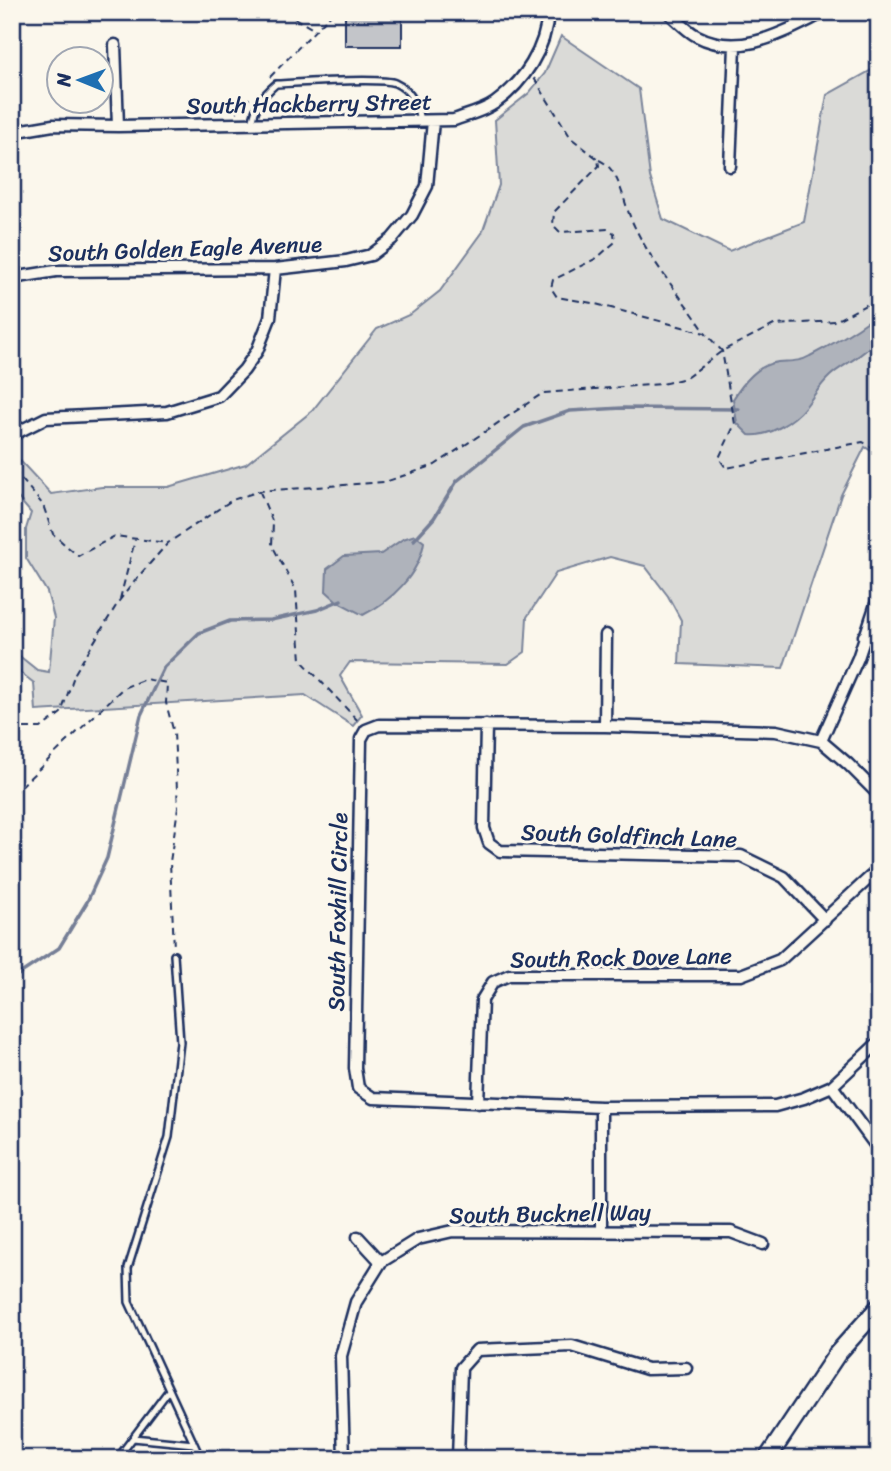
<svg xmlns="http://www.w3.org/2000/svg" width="891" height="1471" font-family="Sriracha,sans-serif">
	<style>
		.green { fill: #dadad7; stroke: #7a849a; stroke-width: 2 }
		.water { fill: #afb3bb; stroke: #747e96; stroke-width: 2 }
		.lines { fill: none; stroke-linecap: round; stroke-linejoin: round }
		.stream { stroke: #747e96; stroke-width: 3.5 }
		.building { fill: #c3c5c9; stroke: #1b2f5e; stroke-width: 2 }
		.lane-casing { stroke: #1b2f5e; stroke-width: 10 }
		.street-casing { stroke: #1b2f5e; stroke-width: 15 }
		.primary-casing { stroke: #1b2f5e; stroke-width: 21 }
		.path { stroke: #1b2f5e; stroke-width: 2; stroke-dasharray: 7 5; stroke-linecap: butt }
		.lane { stroke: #fbf7ec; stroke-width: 5 }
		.street { stroke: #fbf7ec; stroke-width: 10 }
		.primary { stroke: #fbf7ec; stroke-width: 16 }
		.labels { text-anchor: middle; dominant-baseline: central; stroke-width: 6; stroke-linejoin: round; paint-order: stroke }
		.street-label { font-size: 23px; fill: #1b2f5e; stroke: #fbf7ec }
	</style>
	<rect width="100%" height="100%" fill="#fbf7ec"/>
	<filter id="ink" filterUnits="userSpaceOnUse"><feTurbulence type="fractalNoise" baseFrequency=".0143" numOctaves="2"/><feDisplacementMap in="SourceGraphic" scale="14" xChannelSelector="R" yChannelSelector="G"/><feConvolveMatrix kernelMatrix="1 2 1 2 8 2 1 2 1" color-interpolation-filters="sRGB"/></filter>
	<g filter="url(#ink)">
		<path class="green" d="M561,36L639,89L650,177L663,219L729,251L804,222L827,95L879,66V429L874,434L879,439V456L865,447L841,495L783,668L679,664L681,620L668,596L645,566L610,557L556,573L527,617L525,652L508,664L350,662L340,676L362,715L353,726L305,695L36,711L34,683L12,666V650L37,670L49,672L54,618L47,592L26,558V529L31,513L12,491V452L51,494L102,487H168L246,464L312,411L377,329L411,314L440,291L482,233L499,185L495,120L529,93L545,73Z"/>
		<path class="water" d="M871,319L879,327C878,351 845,362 830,376C820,385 814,396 806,406C793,422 769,437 749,435L737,423L733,399C743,383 758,364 778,362C790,361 800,362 810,356C831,345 853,332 871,319Z
			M415,535L424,542C419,575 391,601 363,615L338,602L326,591L327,569L344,556L381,554L403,539Z"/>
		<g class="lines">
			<path class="stream" d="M414,540L434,518L457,481L524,427L570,411L622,408L739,409
				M12,979L59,948L87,902L107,858L141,715L164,667L199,633L230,621L271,620L317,610L341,600"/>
		</g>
		<path class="building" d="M345,12H402V46H345Z"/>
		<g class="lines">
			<g class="lane-casing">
				<path id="lane" d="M252,124C255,106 262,96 276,84C296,83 382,77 395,83C412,91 417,104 420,121
					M174,955L180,1042L169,1137L128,1268L129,1302L201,1459
					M133,1438L194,1444
					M117,1459L169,1390"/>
			</g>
			<g class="street-casing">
				<path id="street" d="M668,12C677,20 687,31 697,36C741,59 785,31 825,12
					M115,45L118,126
					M12,132L53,125L118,126L454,120C467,115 484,111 495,103C524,82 546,49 548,12
					M730,166L735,46
					M12,278L56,271L275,269L346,261L371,255L392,239L412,215L427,186L433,121
					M12,435L46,418L167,412L219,396L244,370L257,351L270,318L275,269
					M864,636L879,640
					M486,725L484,828L489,843L500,851L741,856L784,877L825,920
					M605,726L606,635
					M821,741L858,658L879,595
					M879,795L848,764L821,741L776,731L605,726L379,725L366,730L361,739L355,1068L358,1088L373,1098L601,1107L775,1106L804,1098L832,1086L879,1042
					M832,1086L879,1150
					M478,1103L482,1000L493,982L509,975H741L780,960L879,869
					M601,1107V1231
					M358,1237L381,1262
					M344,1459L341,1356L356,1302L381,1262L418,1239L453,1231L731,1232L763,1244
					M458,1459L461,1368L477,1350L572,1346L647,1369L686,1368
					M876,1459L879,1454"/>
			</g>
			<g class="primary-casing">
				<path id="primary" d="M767,1459L837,1354L879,1307"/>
			</g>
			<path class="path" d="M284,12L315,30
				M270,77L333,12
				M534,78L571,138L598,159L599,166L554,212L553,225L560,232L608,229L614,233L615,242L597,258L553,280L551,288L557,297L592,303L705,333L722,351L735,424L719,458L726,468L863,442L879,452
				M236,112L252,96
				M599,160C620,169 623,202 632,221C650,262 681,295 705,332
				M12,472L19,476L43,505L53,534L78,556L115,536L167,543
				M260,492L273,523L272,545L296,590L301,660L359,722
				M120,599L135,540
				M12,728H41L61,713L75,673L119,601L138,577L168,543L232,500L260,491L385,482L435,465L543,393L662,384L686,378L722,351L774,325L835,321L879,298
				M12,795L123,688L145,679L167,683L166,703L174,733L178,808L170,862L174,948"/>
			<use href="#lane" class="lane"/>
			<use href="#street" class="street"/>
			<use href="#primary" class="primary"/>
		</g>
	</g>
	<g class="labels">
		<g class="street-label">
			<text transform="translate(309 104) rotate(-1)">South Hackberry Street</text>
			<text transform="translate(185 249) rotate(-2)">South Golden Eagle Avenue</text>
			<text transform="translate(629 836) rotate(2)">South Goldfinch Lane</text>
			<text transform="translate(338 912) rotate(-89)">South Foxhill Circle</text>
			<text transform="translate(621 958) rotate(-1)">South Rock Dove Lane</text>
			<text transform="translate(550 1214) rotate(-1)">South Bucknell Way</text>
		</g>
	</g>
	<rect width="891" height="1471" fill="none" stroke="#fbf7ec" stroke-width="42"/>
	<rect x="21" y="21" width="849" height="1429" fill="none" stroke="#1b2f5e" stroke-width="2.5" filter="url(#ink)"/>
	<g transform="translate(80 80) rotate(271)"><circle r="33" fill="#fbf7ec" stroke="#a1a7b3" stroke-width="2"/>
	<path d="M0-5L12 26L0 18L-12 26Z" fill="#1f6fb2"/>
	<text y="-10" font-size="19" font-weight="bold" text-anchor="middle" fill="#1b2f5e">N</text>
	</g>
</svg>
